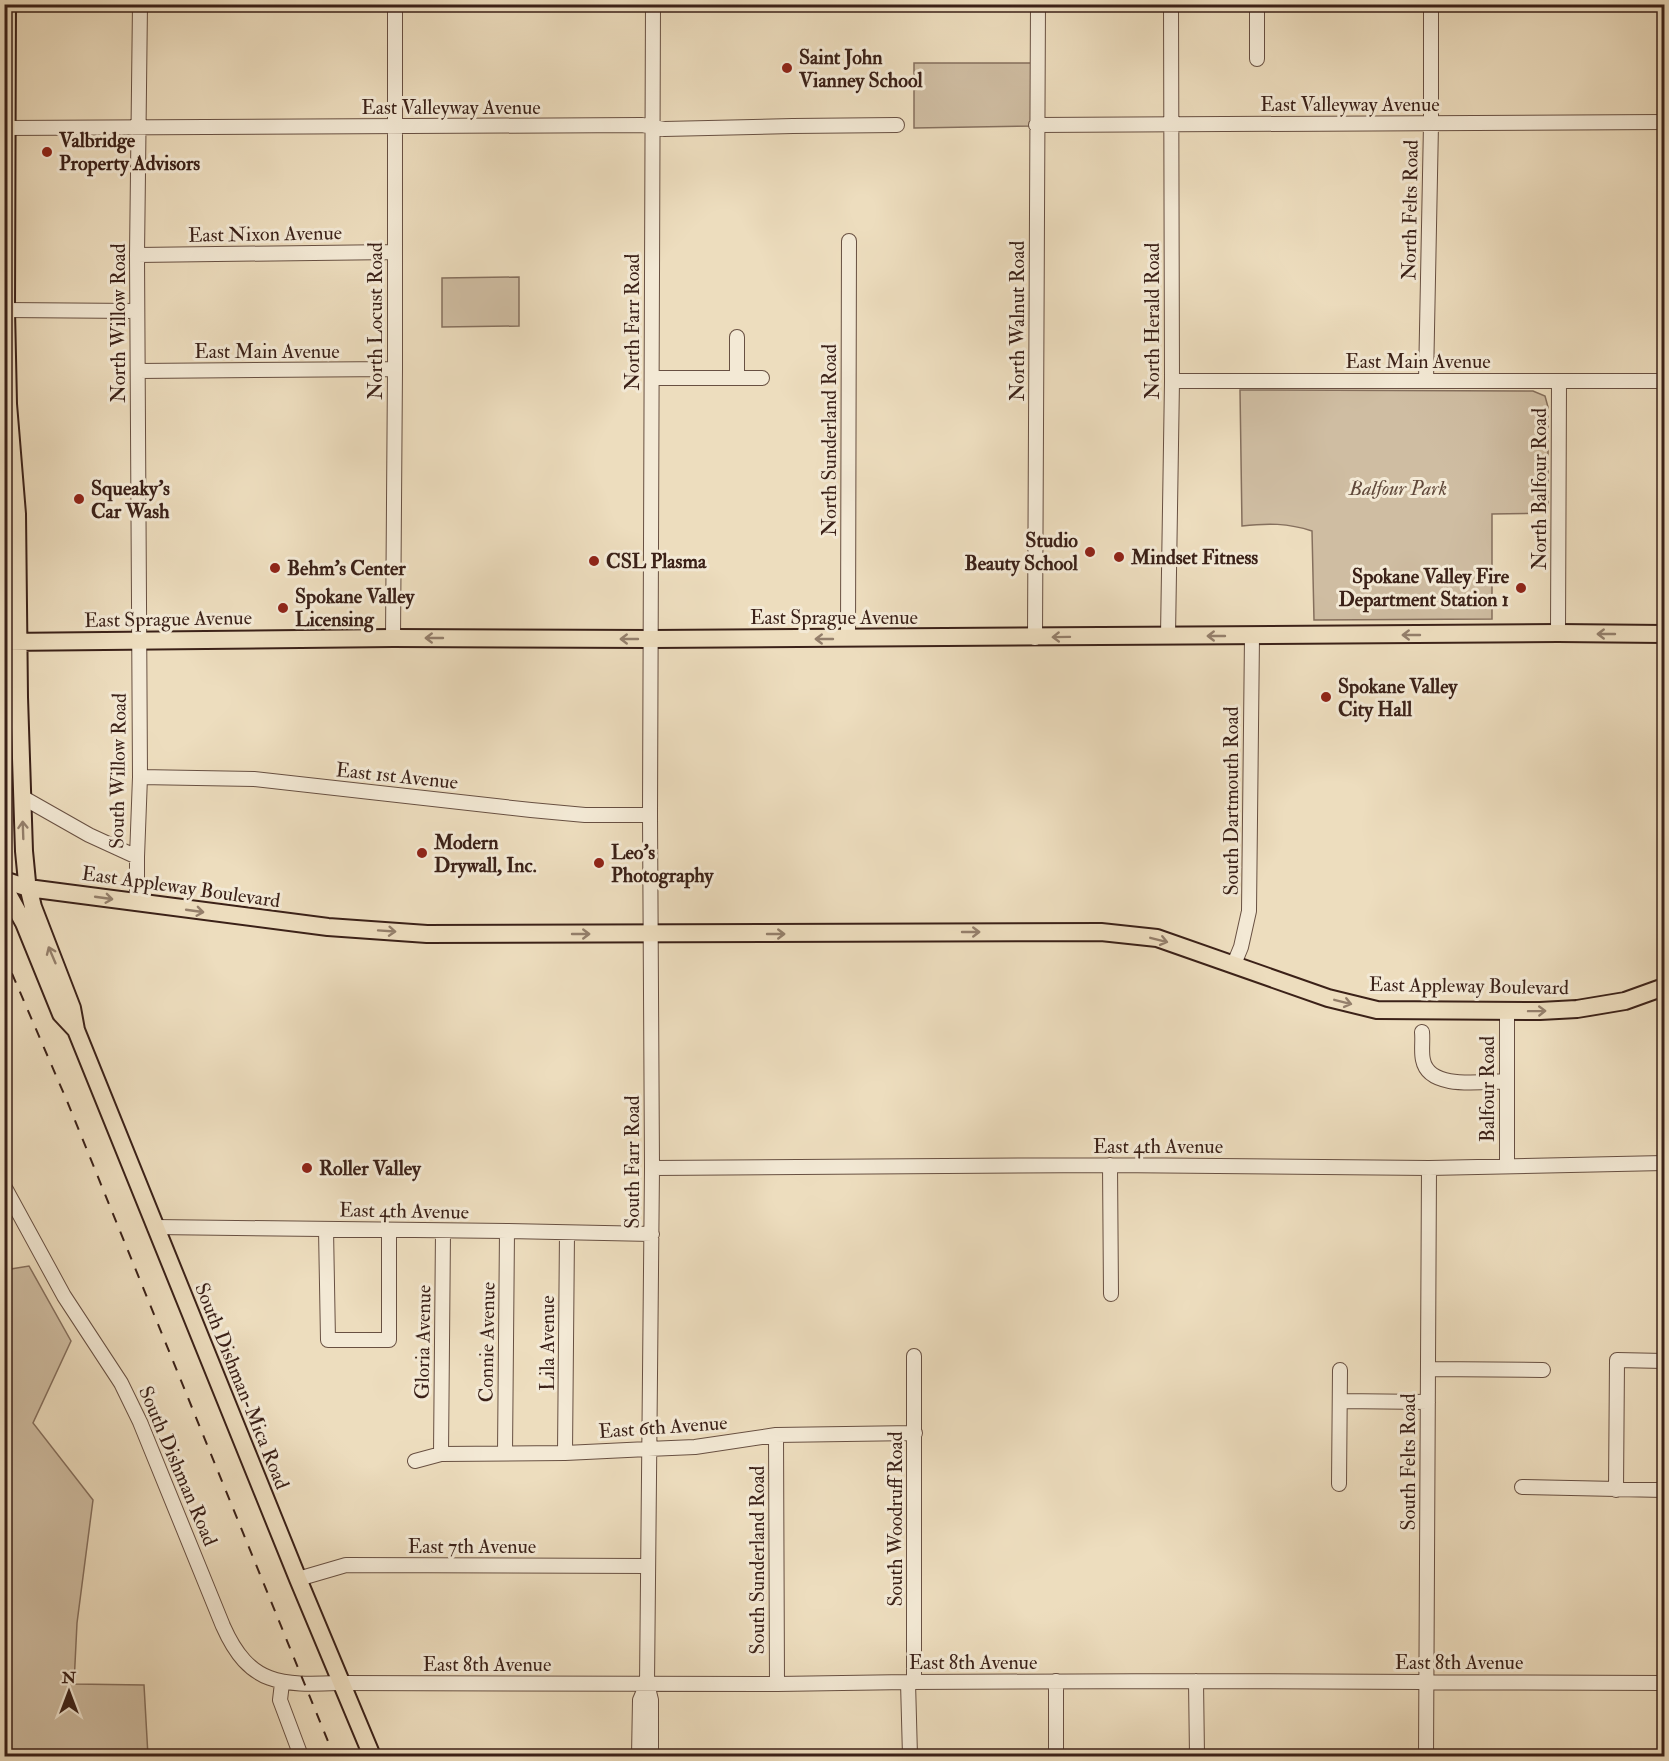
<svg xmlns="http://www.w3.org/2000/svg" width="1669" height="1761" font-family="'IM FELL Double Pica',serif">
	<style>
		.green { fill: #cfbda2; stroke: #856f5d; stroke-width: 1.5 }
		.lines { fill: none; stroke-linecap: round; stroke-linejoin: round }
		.minor-casing { stroke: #685042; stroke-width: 16 }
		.major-casing { stroke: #3b2118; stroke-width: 20 }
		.minor { stroke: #f3e9d5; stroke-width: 14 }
		.major { stroke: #edddbe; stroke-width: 16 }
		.rail { stroke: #3b2118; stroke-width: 2; stroke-dasharray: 10 10; stroke-linecap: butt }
		.oneway { stroke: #947f6b }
		.poi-dot { fill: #8f2418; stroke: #f3e9d5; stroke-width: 2 }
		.labels { text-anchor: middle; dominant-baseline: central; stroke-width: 6; stroke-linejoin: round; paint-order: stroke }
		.poi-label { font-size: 20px; font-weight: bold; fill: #3b2118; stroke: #f3e9d5; text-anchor: start }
		.street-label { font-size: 20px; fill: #3b2118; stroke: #f3e9d5 }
		.park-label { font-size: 20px; font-style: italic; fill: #60483a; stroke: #f3e9d5 }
	</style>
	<rect width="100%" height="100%" fill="#edddbe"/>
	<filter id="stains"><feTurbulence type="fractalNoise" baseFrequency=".00333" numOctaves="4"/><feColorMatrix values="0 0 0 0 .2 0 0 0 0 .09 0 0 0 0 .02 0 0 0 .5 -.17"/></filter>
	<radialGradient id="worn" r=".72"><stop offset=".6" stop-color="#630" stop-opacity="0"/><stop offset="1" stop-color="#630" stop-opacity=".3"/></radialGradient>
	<path class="green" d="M914,63H1033L1032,126L914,128Z
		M519,277V326L442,327V278Z
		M1240,390L1533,391L1545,396L1548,407V513L1492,514V619L1314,620L1312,531C1288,523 1267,523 1242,526Z
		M29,1266L71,1341L33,1423L93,1500L77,1623L74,1684L144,1685L148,1756H5V1270Z"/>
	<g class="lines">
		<g class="minor-casing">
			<path id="minor" d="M1257,4V59
				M1036,125L1664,122
				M4,128L642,125L664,129L793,126L897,125
				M137,255L394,252
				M4,310L137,311
				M737,337V378
				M138,371L395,369
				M652,378H762
				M1172,381H1664
				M1426,381L1431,124V4
				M1558,633L1559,381
				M1168,636L1172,381L1171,4
				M393,638L395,369V4
				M848,638L849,241
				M1035,638L1038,4
				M140,777L254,779L531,810L585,815H650
				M22,797L89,835L137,857
				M137,903V857L140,777L137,255L140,4
				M1234,964L1241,947L1249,911L1252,636
				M1507,1011V1166
				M1422,1032C1423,1041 1421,1052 1423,1060C1429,1091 1484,1081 1507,1081
				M1110,1165L1111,1294
				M652,1168L1110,1165L1429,1168L1664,1163
				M4,1186L64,1296L121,1383L140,1422L223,1626C250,1687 282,1685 341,1683L777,1684L908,1682L1196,1681L1664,1683
				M155,1227L507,1231L652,1234
				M326,1229L328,1340H389V1230
				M914,1356V1682
				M1428,1369L1543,1370
				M1340,1401L1428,1402
				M776,1435L777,1684
				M505,1453L507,1231
				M565,1453L567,1233
				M441,1454L443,1231
				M415,1461L441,1454L565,1453L648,1449L695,1447L776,1435L915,1433
				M1339,1484L1340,1370
				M1522,1487L1664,1490
				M1616,1490L1617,1360L1664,1361
				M298,1579L346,1565L648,1566
				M1056,1681V1756
				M1196,1681L1197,1756
				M908,1682L910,1756
				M282,1683L280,1700L301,1756
				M639,1756L640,1700L647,1684
				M651,1756V1700L647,1684L652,1168L650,815L653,4
				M1426,1756L1429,1168"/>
		</g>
		<g class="major-casing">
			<path id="major" d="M7,4L6,310L8,404L17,514L19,697L24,851L27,882L33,907L72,1008L76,1030L298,1579L372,1756
				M4,642L393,638L652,639L1558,633L1664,634
				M4,880L28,888L328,927L427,934L1101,932L1157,938L1328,998L1377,1010L1540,1011L1577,1009L1625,1001L1664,987
				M4,887L24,923L61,1014L76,1030"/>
		</g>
		<use href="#minor" class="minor"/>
		<use href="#major" class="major"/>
		<path class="rail" d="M4,955L67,1101L334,1756"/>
	</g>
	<defs><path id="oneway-shaft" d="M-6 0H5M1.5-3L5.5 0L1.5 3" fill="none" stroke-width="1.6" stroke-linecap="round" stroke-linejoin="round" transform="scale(1.5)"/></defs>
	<g class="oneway">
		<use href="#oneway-shaft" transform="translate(1606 634) rotate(-180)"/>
		<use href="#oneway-shaft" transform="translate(1411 635) rotate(180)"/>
		<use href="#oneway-shaft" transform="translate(1216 636) rotate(180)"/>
		<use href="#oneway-shaft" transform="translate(1061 637) rotate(179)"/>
		<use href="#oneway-shaft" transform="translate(434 638) rotate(-180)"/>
		<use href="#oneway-shaft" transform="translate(629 639) rotate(-180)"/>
		<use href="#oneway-shaft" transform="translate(824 639) rotate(180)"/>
		<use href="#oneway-shaft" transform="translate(23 830) rotate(-92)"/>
		<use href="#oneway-shaft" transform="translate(104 898) rotate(8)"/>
		<use href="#oneway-shaft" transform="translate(195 911) rotate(8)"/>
		<use href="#oneway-shaft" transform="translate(387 931) rotate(4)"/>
		<use href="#oneway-shaft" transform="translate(971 932)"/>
		<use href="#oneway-shaft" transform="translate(581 934)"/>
		<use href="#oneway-shaft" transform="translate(776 934)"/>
		<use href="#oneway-shaft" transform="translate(1159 940) rotate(14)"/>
		<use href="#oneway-shaft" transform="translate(52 955) rotate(-113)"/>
		<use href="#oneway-shaft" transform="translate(1343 1002) rotate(14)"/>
		<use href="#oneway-shaft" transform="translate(1537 1011) rotate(-1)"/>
	</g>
	<g class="poi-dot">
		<circle cx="787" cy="68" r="6"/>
		<circle cx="47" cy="152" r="6"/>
		<circle cx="79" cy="499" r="6"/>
		<circle cx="1090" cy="552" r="6"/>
		<circle cx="1119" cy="557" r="6"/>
		<circle cx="594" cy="561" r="6"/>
		<circle cx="275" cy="568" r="6"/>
		<circle cx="1521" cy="588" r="6"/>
		<circle cx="283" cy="608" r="6"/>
		<circle cx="1326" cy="697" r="6"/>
		<circle cx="422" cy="853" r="6"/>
		<circle cx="599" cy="863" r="6"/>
		<circle cx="307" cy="1168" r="6"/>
	</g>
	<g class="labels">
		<g class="poi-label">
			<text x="799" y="57">Saint John<tspan x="799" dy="23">Vianney School</tspan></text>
			<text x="59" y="140">Valbridge<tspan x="59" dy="23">Property Advisors</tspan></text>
			<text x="91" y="488">Squeaky's<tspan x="91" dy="23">Car Wash</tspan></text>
			<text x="1078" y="540" text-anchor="end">Studio<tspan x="1078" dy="23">Beauty School</tspan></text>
			<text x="1131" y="557">Mindset Fitness</text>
			<text x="606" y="561">CSL Plasma</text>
			<text x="287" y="568">Behm's Center</text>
			<text x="1509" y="576" text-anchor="end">Spokane Valley Fire<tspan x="1509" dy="23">Department Station 1</tspan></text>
			<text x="295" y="596">Spokane Valley<tspan x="295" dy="23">Licensing</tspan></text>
			<text x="1338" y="686">Spokane Valley<tspan x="1338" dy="23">City Hall</tspan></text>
			<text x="434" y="842">Modern<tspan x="434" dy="23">Drywall, Inc.</tspan></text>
			<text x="611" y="852">Leo's<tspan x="611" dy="23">Photography</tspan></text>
			<text x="319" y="1168">Roller Valley</text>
		</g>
		<g class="street-label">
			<text x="1350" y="104">East Valleyway Avenue</text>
			<text x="451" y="107">East Valleyway Avenue</text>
			<text transform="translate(1410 210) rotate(-89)">North Felts Road</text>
			<text transform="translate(265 234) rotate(-1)">East Nixon Avenue</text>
			<text transform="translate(375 321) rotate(-90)">North Locust Road</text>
			<text transform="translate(1017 321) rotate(-90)">North Walnut Road</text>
			<text transform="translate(1152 321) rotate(-90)">North Herald Road</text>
			<text transform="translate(632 322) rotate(-90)">North Farr Road</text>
			<text transform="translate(118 323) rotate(-90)">North Willow Road</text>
			<text x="267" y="351">East Main Avenue</text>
			<text x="1418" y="361">East Main Avenue</text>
			<text transform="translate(829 440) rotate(-90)">North Sunderland Road</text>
			<text transform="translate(1539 489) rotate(-90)">North Balfour Road</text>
			<text x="834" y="617">East Sprague Avenue</text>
			<text transform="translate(168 619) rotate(-1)">East Sprague Avenue</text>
			<text transform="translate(118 771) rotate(-89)">South Willow Road</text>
			<text transform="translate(397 776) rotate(6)">East 1st Avenue</text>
			<text transform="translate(1231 801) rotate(-90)">South Dartmouth Road</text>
			<text transform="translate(181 887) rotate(8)">East Appleway Boulevard</text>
			<text transform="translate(1469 986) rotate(1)">East Appleway Boulevard</text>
			<text transform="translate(1487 1089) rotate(-90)">Balfour Road</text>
			<text x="1158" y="1146">East 4th Avenue</text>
			<text transform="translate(632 1162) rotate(-90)">South Farr Road</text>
			<text transform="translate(404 1211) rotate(1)">East 4th Avenue</text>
			<text transform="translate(423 1342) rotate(-89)">Gloria Avenue</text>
			<text transform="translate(487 1342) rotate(-89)">Connie Avenue</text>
			<text transform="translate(547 1343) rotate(-90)">Lila Avenue</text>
			<text transform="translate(242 1386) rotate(68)">South Dishman-Mica Road</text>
			<text transform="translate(663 1427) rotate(-4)">East 6th Avenue</text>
			<text transform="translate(1408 1462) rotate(-90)">South Felts Road</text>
			<text transform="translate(178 1466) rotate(67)">South Dishman Road</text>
			<text transform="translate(895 1519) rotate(-90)">South Woodruff Road</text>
			<text x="472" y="1546">East 7th Avenue</text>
			<text transform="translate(757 1560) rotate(-90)">South Sunderland Road</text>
			<text x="973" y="1662">East 8th Avenue</text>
			<text x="1459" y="1662">East 8th Avenue</text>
			<text x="487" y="1664">East 8th Avenue</text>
		</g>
		<g class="park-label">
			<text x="1398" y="488">Balfour Park</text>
		</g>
	</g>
	<rect width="1669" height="1761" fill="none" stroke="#edddbe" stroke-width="24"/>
	<rect x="6" y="6" width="1657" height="1749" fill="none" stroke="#3b2118" stroke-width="3"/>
	<rect x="12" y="12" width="1645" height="1737" fill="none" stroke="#3b2118" stroke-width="1.5"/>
	<g transform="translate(69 1692)" stroke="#f3e9d5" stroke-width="4.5" paint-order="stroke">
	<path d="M0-4.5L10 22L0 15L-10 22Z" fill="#3b2118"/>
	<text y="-9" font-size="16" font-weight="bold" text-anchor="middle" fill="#3b2118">N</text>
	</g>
	<rect width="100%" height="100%" filter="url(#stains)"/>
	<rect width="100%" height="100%" fill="url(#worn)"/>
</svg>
